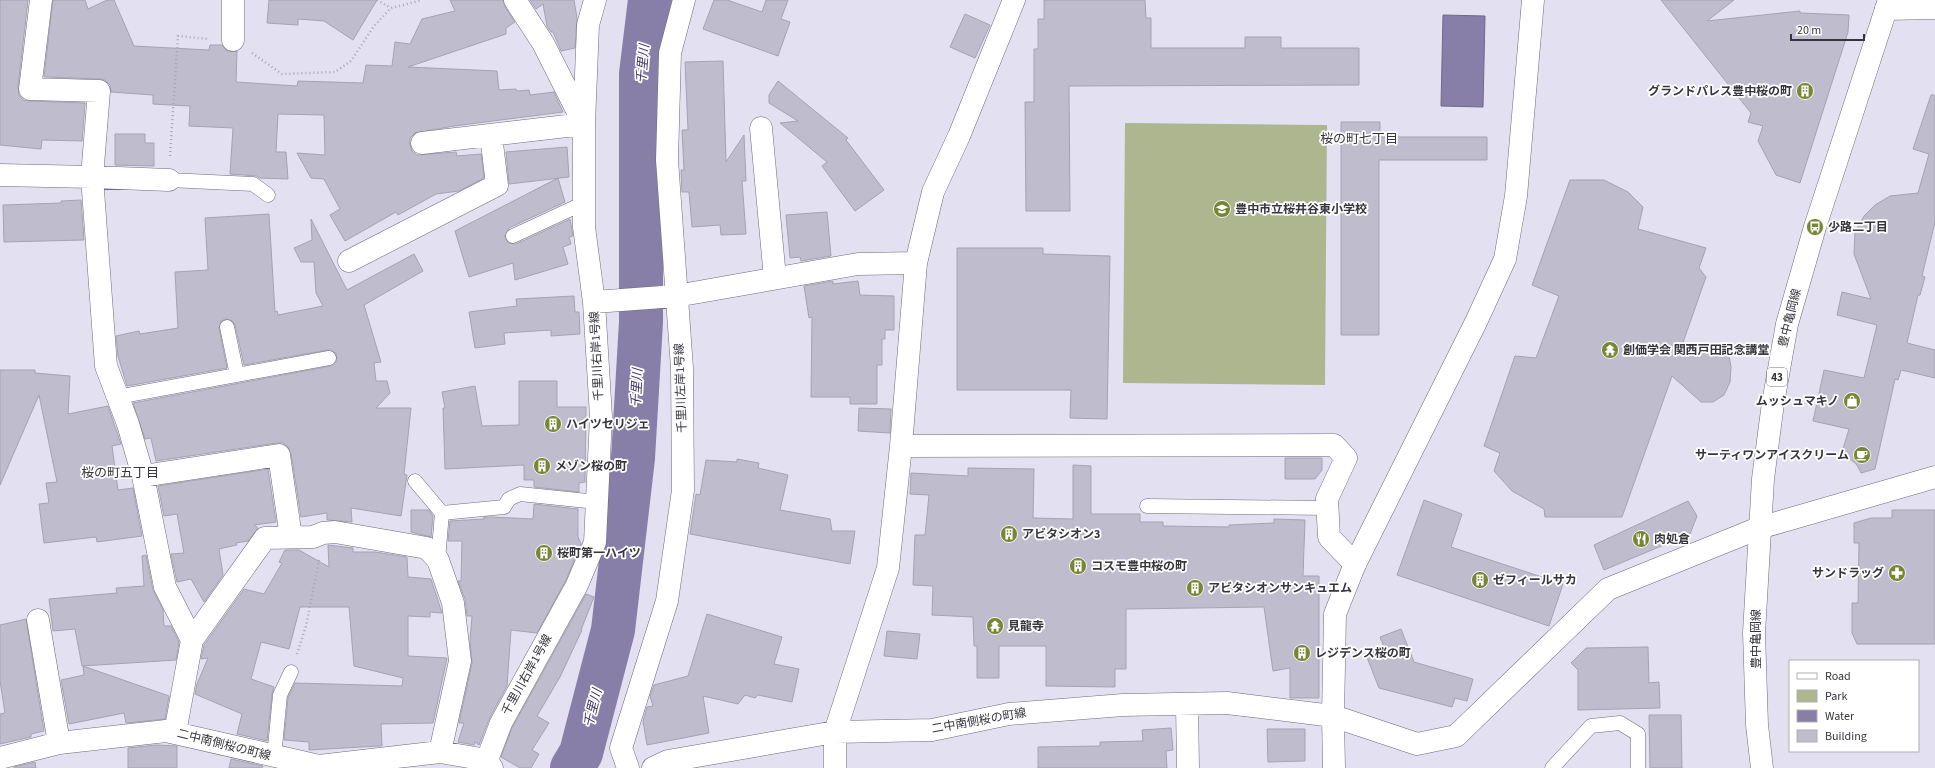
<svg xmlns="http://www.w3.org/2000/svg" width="1935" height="768" font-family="'Source Sans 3','Noto Sans JP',sans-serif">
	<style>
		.green { fill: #adb68f }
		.water { fill: #877fa8; stroke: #6f6888 }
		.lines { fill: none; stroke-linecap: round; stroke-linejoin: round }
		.river { stroke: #877fa8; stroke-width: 44 }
		.building { fill: #bfbcce; stroke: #a5a2b4 }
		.lane-casing { stroke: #6d6a7b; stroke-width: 15 }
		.street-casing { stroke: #6d6a7b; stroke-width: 23 }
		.secondary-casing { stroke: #6d6a7b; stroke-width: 23 }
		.primary-casing { stroke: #6d6a7b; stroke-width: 23 }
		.path { stroke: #a9a6b5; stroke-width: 2.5; stroke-dasharray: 1 3; stroke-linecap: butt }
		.lane { stroke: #fff; stroke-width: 14 }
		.street { stroke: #fff; stroke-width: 22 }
		.secondary { stroke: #fff; stroke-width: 22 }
		.primary { stroke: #fff; stroke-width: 22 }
		.labels { text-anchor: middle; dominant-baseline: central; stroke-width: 3.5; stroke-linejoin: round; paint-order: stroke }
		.shield { fill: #fff; stroke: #727176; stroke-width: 1 }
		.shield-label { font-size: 11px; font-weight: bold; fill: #36343c }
		.poi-label { font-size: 12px; font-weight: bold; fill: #36343c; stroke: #fff; text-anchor: start }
		.street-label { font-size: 12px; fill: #36343c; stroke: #fff }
		.water-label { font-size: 13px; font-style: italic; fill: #403268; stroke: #fff }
		.neighbourhood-label { font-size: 13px; fill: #36343c; stroke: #fff }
	</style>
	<rect width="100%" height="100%" fill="#e3e0f2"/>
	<path class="green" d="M1125,123L1327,125L1325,385L1123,383Z"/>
	<path class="water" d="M1443,15L1485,16L1483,107L1441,106Z"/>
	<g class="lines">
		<path class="river" d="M572,768L581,753L613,630L633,458L641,322V74L650,0"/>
	</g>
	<path class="building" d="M0,0H28L18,87L19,95L23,100L30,101L85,103L82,141L42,140L41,149L0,145Z
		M53,0H85L88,9L107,0H114L134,46L209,50L210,45H222L227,51H237L236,82L297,86L298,81L363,83L366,65L392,66L395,42L410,44L422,19L455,11L450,0H503L505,7L515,22L506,28V34L408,67L497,71L499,90L516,89L517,91L529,90L530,95L554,92L563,112L454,126L415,133L410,138V145L412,151L417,155L456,152L457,156L481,154L484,178L459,191L436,194L398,215L396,212L345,241L330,215L340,209L324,179L311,178L297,153L325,155L324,115L278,114L276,152H286L288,179L259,178L257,176L230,174L233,128L189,126L190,106L153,104V95L111,92L110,85L105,80L100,79L44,77Z
		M269,0H377L353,40L324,21L298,19V25L267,23Z
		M530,0H574L577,18L575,48L561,51L553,32H551L547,26L543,4L536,9Z
		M714,0H727L762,12L766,0H788L781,19L790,22L778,56L703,29Z
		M1044,0H1145L1146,18H1151V48H1245V37H1281V48H1359V85L1069,86L1070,211H1026L1025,102H1034V49H1038V19H1044Z
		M1661,0H1734L1707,21L1800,11V13L1849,15L1848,32L1800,183L1776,175L1758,141L1763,126L1748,122L1751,113Z
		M965,14L990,25L975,58L950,47Z
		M723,61L726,162L744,135L746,181H742L746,234L721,235L720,225L692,227L689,192H682L681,170H684L682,130H688L685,62Z
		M778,81L848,138L846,140L884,190L855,211L822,166L827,162L780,123L798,121L769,103V95Z
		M1931,95H1935V222L1922,276L1925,277L1920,295H1918L1907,343L1935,350V378L1901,370L1898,380L1895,379L1875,469L1861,473L1857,465L1842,452L1849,429L1813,421L1824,370L1864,378L1877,325L1837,315L1842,292L1871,299L1854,254L1855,232L1864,216L1875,205L1890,196L1918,193L1929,154L1913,149Z
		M1341,122H1380V137H1487V160H1379V335H1341Z
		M115,134H145V143H154V166L115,165Z
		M567,147L569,177L509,184L506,152Z
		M558,178L565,202L509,228L505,236L508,243L516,244L570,219L573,236L569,237L571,244L563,247L568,264L515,280L513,263L469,277L455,231Z
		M1570,180H1604L1628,192L1643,207L1638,229L1706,248L1699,268L1706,277L1680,351L1719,348L1729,355L1731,367L1730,382L1724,395L1713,402H1701L1672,376L1622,517H1545L1544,509L1512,491L1494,471L1500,453L1484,446L1515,356L1536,358L1559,296L1532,285Z
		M81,200L84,240L4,242L3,205L61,203V201Z
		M827,212L831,256L801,261L800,257L790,258L786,215Z
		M269,214L275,312L277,311L278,315L323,306L316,293L314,262H301L294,248L312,240L311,219L347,290L414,254L423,271L364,305L381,362L374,363L376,381H387L390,393L376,408H411L404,474L407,475L401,516L351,508L352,522L327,520V513L301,517L291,453L288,447L283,443H277L156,461L151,438L145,439L133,403L331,366L337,361L336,353L328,350L244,365L235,325L233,321L226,319L221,321L219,328L227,368L127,386L118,356L116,336L139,331L140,334L178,328L175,272L208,270L205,218Z
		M957,248H1043V254L1110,256L1107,419L1070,418L1071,390H957Z
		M833,281V284L858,281L860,295L894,296V330H885V339H882V365H877V404H850V397H811L812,317L809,318L804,286Z
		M574,296L575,312H579L580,334L551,336V330L504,333L505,344L475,348L469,312L517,306L516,299Z
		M0,370H35V373L70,376L68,414L108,406L121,444L112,446L118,490L133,488L142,536L97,542L96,537L44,543L39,504L49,503L46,483L57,482L39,395L0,485Z
		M519,381H557V407H586L585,482L579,483V492L534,487V480H524V465L445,469L443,408H445L442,392L475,386L482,426L519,425Z
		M859,408L891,409L890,433L858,431Z
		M1285,458H1322V470L1315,479H1285Z
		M737,459L759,463L758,468L788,475L780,510L830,519L832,531H855L850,564L690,534L696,494L700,495L706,460L737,462Z
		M1073,465L1091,466V514H1140V522H1163V526L1229,527V525L1274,523V519L1305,520L1303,576H1319V698H1290V668L1273,671L1264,607L1126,609V669H1115V687L1046,686V646H999V678H977V646H974L973,617L932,615L933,586L913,585L915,535H925L929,495L910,494L911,473L968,476V468L1034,469L1033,518L1073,519Z
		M268,469L276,522L254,525L258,528L248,541L236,543L237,545L219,549L223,575L204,602L191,579L177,582L171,554L184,553L177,514L164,516L158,486Z
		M1424,500L1462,514L1451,547L1563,584L1549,626L1397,575Z
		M1688,501L1697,516L1690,534L1604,570L1594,545Z
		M534,504L578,509V537L581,544L566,580L537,633L511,630L507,686L490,717L479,745L475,742L474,745L458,742L464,723H459L472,663L470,641L472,616H467L465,599L458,581H461L462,541H448L450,521L484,519V517H491L533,519Z
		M411,510H429L433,516L431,537L411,532Z
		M1892,510H1935V644H1857L1852,633V603H1858L1859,543H1854V523L1871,518H1892Z
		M328,545L353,548V552H375L407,557L408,577L431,579L442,613L430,612V617L408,616V656L447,658L433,723L381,724L382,746H379L309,750V742L284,740L288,697L295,683L402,686L403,678L354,666L349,607H300L289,649L261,642L251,679L274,687L272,694L267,741L237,734L242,714L195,694L197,684L208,658L201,659L204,645L244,589L264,594L282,563L279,562L285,550H299L329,567Z
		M146,555L153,590L163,610L164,626H171L179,642L176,660L82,666L75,629L53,631L49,599L117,593L116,588L144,586L142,556Z
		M586,594L594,597L581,630H582L560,677L537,716L549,723L532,750L539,754L531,768H520L501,757L512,728Z
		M707,614L782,637L774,664L799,669L792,702L758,695L755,698L745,695L738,704L703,696L709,733L647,745L643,721L647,707L653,706L650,696L654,685L688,676Z
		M26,619L44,731L31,734V737L0,744V714L5,713L0,681V625Z
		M1401,629L1414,662L1473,679L1467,701L1455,698L1452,707L1379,688L1366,655L1384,647L1380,637Z
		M887,631L920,634L917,659L884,656Z
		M1648,647L1649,683L1659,682L1660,708L1578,710V670L1571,663L1586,648Z
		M83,666L169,696L165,719L126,723L124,713L69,724L61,680L84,675Z
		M1649,715H1681L1682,768H1650Z
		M1171,728L1173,750L1166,751L1167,768H1038V747L1100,746V742L1143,741L1142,730Z
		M1267,729H1305V761L1268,762Z
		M156,745L177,746V768H128V748Z
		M231,759L263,766L262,768H229Z
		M35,762L36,768H14V767Z"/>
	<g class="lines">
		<g class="lane-casing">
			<path id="lane" d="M169,180L253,184L268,195
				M513,236L584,203
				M227,327L237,375
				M117,397L329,358
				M415,481L442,513L438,560
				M1147,506L1327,508
				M442,513L504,507L509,499L520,494L597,502
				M274,757L280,695L291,672
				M1552,768L1591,726L1620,723L1638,734V768"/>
		</g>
		<g class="street-casing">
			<path id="street" d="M41,0L30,89L99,91L92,177L169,180
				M233,0V40
				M1886,9L1935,8
				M761,128L775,278
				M422,143L584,124L543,43L515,0
				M0,175L92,177L106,366L128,424L143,476L165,587L192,640L175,733
				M349,261L497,185L491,135
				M594,302L676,296L858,264L916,263
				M901,446L1334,445L1346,458L1327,499L1329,537L1355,564
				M143,476L279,455L291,537
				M38,620L59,743
				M192,640L265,538L313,537L323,533L335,532L427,548L438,560L453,603L460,661L440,752
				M1187,704L1188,768
				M0,758L59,743L166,731L319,766L440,752L487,760L492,768
				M487,760L501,723L577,585L595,542L601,417L594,302L584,227V124L588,25L595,0
				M628,768L621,748L667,601L683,490L682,368L667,160L670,53L684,0
				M653,768L668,761L835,732L932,730L1009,714L1123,705L1227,703L1333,716L1334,768
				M835,768V732L888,568L901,446L916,263L933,192L959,136L1014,0"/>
		</g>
		<g class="secondary-casing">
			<path id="secondary" d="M1533,0L1516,196L1505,259L1476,322L1355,564L1335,614L1333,716L1417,744L1456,736L1608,589L1759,528L1935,477"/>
		</g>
		<g class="primary-casing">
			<path id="primary" d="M1762,768L1757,725L1754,633L1763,479L1773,403L1787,324L1815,227L1889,0"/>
		</g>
		<path class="path" d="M377,0L391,8
			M252,53L282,74L335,72L351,61L374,26L391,8L422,0
			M170,156L178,36L209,39
			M297,654L306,626L319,560"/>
		<use href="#lane" class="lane"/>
		<use href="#street" class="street"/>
		<use href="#secondary" class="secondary"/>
		<use href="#primary" class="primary"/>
	</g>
	<defs>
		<g id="building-disc" transform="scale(0.9)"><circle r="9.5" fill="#778634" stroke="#fff"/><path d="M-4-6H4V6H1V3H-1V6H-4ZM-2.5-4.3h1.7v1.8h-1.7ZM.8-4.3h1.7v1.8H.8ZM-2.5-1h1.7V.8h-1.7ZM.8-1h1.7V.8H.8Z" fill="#fff"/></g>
		<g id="school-disc" transform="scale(0.9)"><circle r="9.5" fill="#778634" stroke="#fff"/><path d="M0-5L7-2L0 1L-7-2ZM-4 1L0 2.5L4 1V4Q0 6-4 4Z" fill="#fff"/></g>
		<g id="bus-disc" transform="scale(0.9)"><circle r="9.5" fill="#778634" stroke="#fff"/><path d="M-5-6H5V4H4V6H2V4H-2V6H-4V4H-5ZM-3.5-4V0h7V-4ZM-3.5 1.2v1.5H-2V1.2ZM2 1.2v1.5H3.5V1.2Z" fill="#fff"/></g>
		<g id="temple-disc" transform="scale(0.9)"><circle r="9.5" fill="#778634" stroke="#fff"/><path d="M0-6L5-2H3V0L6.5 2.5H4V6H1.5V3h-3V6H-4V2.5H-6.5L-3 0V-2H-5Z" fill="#fff"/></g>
		<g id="shop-disc" transform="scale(0.9)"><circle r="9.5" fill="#778634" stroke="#fff"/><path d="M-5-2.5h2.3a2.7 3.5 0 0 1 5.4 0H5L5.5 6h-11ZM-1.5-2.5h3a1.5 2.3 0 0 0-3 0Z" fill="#fff"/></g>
		<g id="cafe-disc" transform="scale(0.9)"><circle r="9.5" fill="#778634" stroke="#fff"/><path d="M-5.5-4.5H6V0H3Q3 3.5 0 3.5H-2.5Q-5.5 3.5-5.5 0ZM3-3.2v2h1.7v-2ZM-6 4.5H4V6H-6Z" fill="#fff"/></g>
		<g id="restaurant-disc" transform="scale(0.9)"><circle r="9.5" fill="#778634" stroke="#fff"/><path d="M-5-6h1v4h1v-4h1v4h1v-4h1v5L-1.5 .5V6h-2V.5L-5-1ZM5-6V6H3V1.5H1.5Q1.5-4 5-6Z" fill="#fff"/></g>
		<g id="pharmacy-disc" transform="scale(0.9)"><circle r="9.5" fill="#778634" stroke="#fff"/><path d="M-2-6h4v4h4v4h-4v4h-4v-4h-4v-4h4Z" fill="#fff"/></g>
	</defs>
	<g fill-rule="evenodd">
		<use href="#building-disc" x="1805" y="91"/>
		<use href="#school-disc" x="1222" y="209"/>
		<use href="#bus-disc" x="1815" y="227"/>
		<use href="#temple-disc" x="1610" y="350"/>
		<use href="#shop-disc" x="1852" y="401"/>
		<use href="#building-disc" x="553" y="424"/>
		<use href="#cafe-disc" x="1862" y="455"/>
		<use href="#building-disc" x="542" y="466"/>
		<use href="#building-disc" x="1009" y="534"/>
		<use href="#restaurant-disc" x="1641" y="539"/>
		<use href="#building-disc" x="544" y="553"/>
		<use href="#building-disc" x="1078" y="566"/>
		<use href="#pharmacy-disc" x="1897" y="573"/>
		<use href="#building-disc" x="1480" y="580"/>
		<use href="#building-disc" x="1195" y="588"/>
		<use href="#temple-disc" x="995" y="626"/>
		<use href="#building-disc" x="1302" y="653"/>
	</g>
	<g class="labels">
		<rect class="shield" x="1767" y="368" width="20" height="18" rx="3"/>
		<g class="shield-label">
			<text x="1777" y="377">43</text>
		</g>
		<g class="poi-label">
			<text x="1792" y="91" text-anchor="end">グランドパレス豊中桜の町</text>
			<text x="1235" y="209">豊中市立桜井谷東小学校</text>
			<text x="1828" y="227">少路二丁目</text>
			<text x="1623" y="350">創価学会 関西戸田記念講堂</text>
			<text x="1839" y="401" text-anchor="end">ムッシュマキノ</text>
			<text x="566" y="424">ハイツセリジェ</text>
			<text x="1849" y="455" text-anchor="end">サーティワンアイスクリーム</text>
			<text x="555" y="466">メゾン桜の町</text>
			<text x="1022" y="534">アビタシオン3</text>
			<text x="1654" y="539">肉処倉</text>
			<text x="557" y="553">桜町第一ハイツ</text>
			<text x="1091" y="566">コスモ豊中桜の町</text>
			<text x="1884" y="573" text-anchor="end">サンドラッグ</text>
			<text x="1493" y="580">ゼフィールサカ</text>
			<text x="1208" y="588">アビタシオンサンキュエム</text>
			<text x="1008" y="626">見龍寺</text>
			<text x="1315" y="653">レジデンス桜の町</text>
		</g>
		<g class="street-label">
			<text transform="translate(1790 318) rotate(-76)">豊中亀岡線</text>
			<text transform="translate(597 356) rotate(-93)">千里川右岸1号線</text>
			<text transform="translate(681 388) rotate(-92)">千里川左岸1号線</text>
			<text transform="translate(1756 639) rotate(-90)">豊中亀岡線</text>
			<text transform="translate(527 675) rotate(-61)">千里川右岸1号線</text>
			<text transform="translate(979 721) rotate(-10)">二中南側桜の町線</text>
			<text transform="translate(224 745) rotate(14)">二中南側桜の町線</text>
		</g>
		<g class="water-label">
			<text transform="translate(643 64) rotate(-85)">千里川</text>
			<text transform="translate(637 388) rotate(-87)">千里川</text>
			<text transform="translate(593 708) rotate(-76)">千里川</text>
		</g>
		<g class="neighbourhood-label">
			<text x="1359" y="139">桜の町七丁目</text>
			<text x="120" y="473">桜の町五丁目</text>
		</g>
	</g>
	<rect x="1789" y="660" width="130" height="92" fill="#ffffff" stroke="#afaeb1"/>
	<rect x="1797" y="673" width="20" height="6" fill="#ffffff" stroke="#afaeb1"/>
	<text x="1825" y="680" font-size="12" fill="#36343c">Road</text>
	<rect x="1797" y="690" width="20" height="12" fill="#adb68f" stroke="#afaeb1"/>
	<text x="1825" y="700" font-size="12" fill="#36343c">Park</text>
	<rect x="1797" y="710" width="20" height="12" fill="#877fa8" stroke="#afaeb1"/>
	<text x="1825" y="720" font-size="12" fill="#36343c">Water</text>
	<rect x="1797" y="730" width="20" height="12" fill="#bfbcce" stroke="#afaeb1"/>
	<text x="1825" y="740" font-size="12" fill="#36343c">Building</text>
	<path d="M1791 34v6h73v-6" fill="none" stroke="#36343c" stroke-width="2"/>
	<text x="1797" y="34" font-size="12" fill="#36343c" stroke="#ffffff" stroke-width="3" paint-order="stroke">20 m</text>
</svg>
